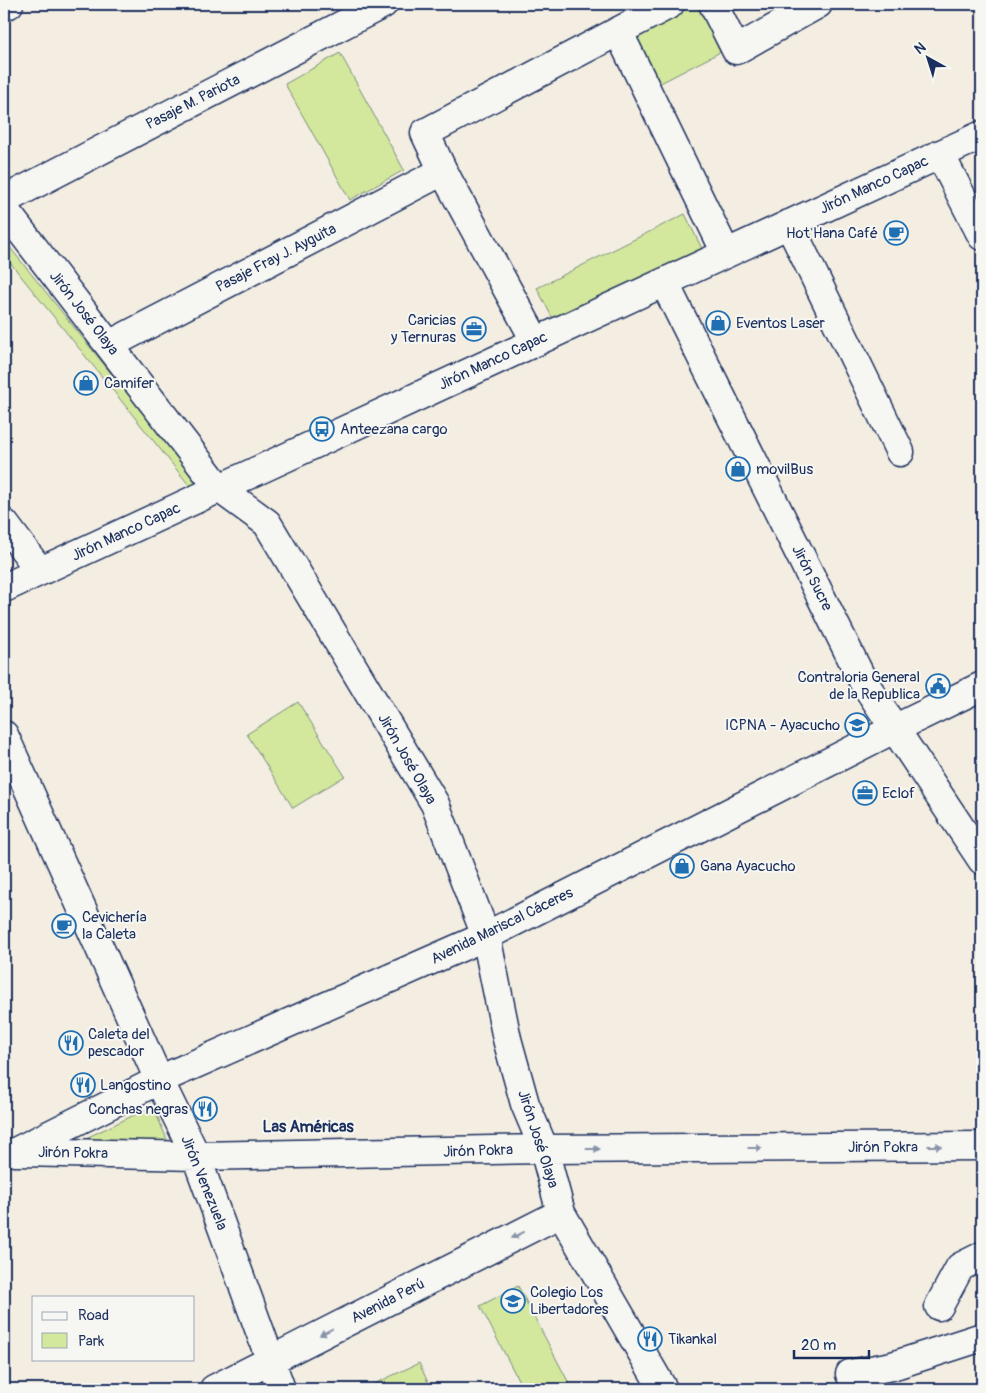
<svg xmlns="http://www.w3.org/2000/svg" width="986" height="1393" font-family="Pangolin,sans-serif">
	<style>
		.green { fill: #d3e89c; stroke: #778c7d }
		.lines { fill: none; stroke-linecap: round; stroke-linejoin: round }
		.minor-casing { stroke: #1b2f5e; stroke-width: 31 }
		.minor { stroke: #f6f6f2; stroke-width: 28 }
		.oneway { fill: #8892a8 }
		.labels { text-anchor: middle; dominant-baseline: central; stroke-width: 4; stroke-linejoin: round; paint-order: stroke }
		.street-label { font-size: 15px; fill: #1b2f5e; stroke: #f6f6f2 }
		.poi-label { font-size: 15px; fill: #1b2f5e; stroke: #f6f6f2; text-anchor: start }
		.neighbourhood-label { font-size: 16px; font-weight: bold; fill: #1b2f5e; stroke: #f6f6f2 }
	</style>
	<rect width="100%" height="100%" fill="#f4eee2"/>
	<filter id="ink" filterUnits="userSpaceOnUse"><feTurbulence type="fractalNoise" baseFrequency=".02" numOctaves="2"/><feDisplacementMap in="SourceGraphic" scale="10" xChannelSelector="R" yChannelSelector="G"/><feConvolveMatrix kernelMatrix="1 2 1 2 8 2 1 2 1" color-interpolation-filters="sRGB"/></filter>
	<g filter="url(#ink)">
		<path class="green" d="M679,4H708L730,47L653,87L624,32Z
			M340,53L404,170L350,200L285,84Z
			M685,214L704,253L557,327L537,288Z
			M4,240L200,484L193,490L4,255Z
			M298,702L345,776L293,808L247,734Z
			M153,1106L168,1142L85,1140L86,1138Z
			M518,1286L572,1389H523L480,1306Z
			M419,1363L431,1389H374L372,1385Z"/>
		<g class="lines">
			<g class="minor-casing">
				<path id="minor" d="M713,4L736,50L818,4
					M4,6L9,4
					M618,31L726,253
					M940,154L982,236
					M4,200L383,4
					M4,209L219,488L267,523L435,804L486,936L507,1039L525,1104L544,1149L561,1213L663,1389
					M789,224L900,452
					M664,282L863,681L982,860
					M536,342L443,171L425,133L670,4
					M109,345L443,171
					M4,523L40,571
					M4,588L982,135
					M4,735L159,1080L196,1156L281,1389
					M15,1152L159,1080L486,936L894,729L982,686
					M20,1152L196,1156L544,1149L982,1146
					M939,1306L960,1267L982,1256
					M850,1374L892,1366L982,1337
					M214,1389L561,1213"/>
			</g>
			<use href="#minor" class="minor"/>
		</g>
		<defs><path id="oneway-solid" d="M-6-.8H1V-3.2L6.5 0L1 3.2V.8H-6Z" transform="scale(1.25)"/></defs>
		<g class="oneway">
			<use href="#oneway-solid" transform="translate(935 1146)"/>
			<use href="#oneway-solid" transform="translate(755 1148)"/>
			<use href="#oneway-solid" transform="translate(593 1149)"/>
			<use href="#oneway-solid" transform="translate(518 1235) rotate(153)"/>
			<use href="#oneway-solid" transform="translate(326 1332) rotate(153)"/>
		</g>
	</g>
	<defs>
		<g id="cafe-ring" transform="scale(1.25)"><circle r="9.5" fill="#f6f6f2" stroke="#1f6fb2" stroke-width="1.5"/><path d="M-5.5-4.5H6V0H3Q3 3.5 0 3.5H-2.5Q-5.5 3.5-5.5 0ZM3-3.2v2h1.7v-2ZM-6 4.5H4V6H-6Z" fill="#1f6fb2"/></g>
		<g id="shop-ring" transform="scale(1.25)"><circle r="9.5" fill="#f6f6f2" stroke="#1f6fb2" stroke-width="1.5"/><path d="M-5-2.5h2.3a2.7 3.5 0 0 1 5.4 0H5L5.5 6h-11ZM-1.5-2.5h3a1.5 2.3 0 0 0-3 0Z" fill="#1f6fb2"/></g>
		<g id="office-ring" transform="scale(1.25)"><circle r="9.5" fill="#f6f6f2" stroke="#1f6fb2" stroke-width="1.5"/><path d="M-6-3h4V-5.5h4V-3h4V5H-6ZM-1-4.5V-3h2v-1.5ZM-6 0V1H6V0Z" fill="#1f6fb2"/></g>
		<g id="bus-ring" transform="scale(1.25)"><circle r="9.5" fill="#f6f6f2" stroke="#1f6fb2" stroke-width="1.5"/><path d="M-5-6H5V4H4V6H2V4H-2V6H-4V4H-5ZM-3.5-4V0h7V-4ZM-3.5 1.2v1.5H-2V1.2ZM2 1.2v1.5H3.5V1.2Z" fill="#1f6fb2"/></g>
		<g id="civic-ring" transform="scale(1.25)"><circle r="9.5" fill="#f6f6f2" stroke="#1f6fb2" stroke-width="1.5"/><path d="M-.6-6.5H3V-4.5H.6V-3L4-1V1h2V6H-6V1h2V-1L-.6-3ZM-1.2 2.5V6h2.4V2.5Z" fill="#1f6fb2"/></g>
		<g id="school-ring" transform="scale(1.25)"><circle r="9.5" fill="#f6f6f2" stroke="#1f6fb2" stroke-width="1.5"/><path d="M0-5L7-2L0 1L-7-2ZM-4 1L0 2.5L4 1V4Q0 6-4 4Z" fill="#1f6fb2"/></g>
		<g id="restaurant-ring" transform="scale(1.25)"><circle r="9.5" fill="#f6f6f2" stroke="#1f6fb2" stroke-width="1.5"/><path d="M-5-6h1v4h1v-4h1v4h1v-4h1v5L-1.5 .5V6h-2V.5L-5-1ZM5-6V6H3V1.5H1.5Q1.5-4 5-6Z" fill="#1f6fb2"/></g>
	</defs>
	<g fill-rule="evenodd">
		<use href="#cafe-ring" x="896" y="233"/>
		<use href="#shop-ring" x="718" y="323"/>
		<use href="#office-ring" x="474" y="329"/>
		<use href="#shop-ring" x="86" y="383"/>
		<use href="#bus-ring" x="322" y="429"/>
		<use href="#shop-ring" x="738" y="469"/>
		<use href="#civic-ring" x="938" y="686"/>
		<use href="#school-ring" x="857" y="725"/>
		<use href="#office-ring" x="865" y="793"/>
		<use href="#shop-ring" x="682" y="866"/>
		<use href="#cafe-ring" x="64" y="926"/>
		<use href="#restaurant-ring" x="71" y="1043"/>
		<use href="#restaurant-ring" x="83" y="1085"/>
		<use href="#restaurant-ring" x="205" y="1109"/>
		<use href="#school-ring" x="513" y="1301"/>
		<use href="#restaurant-ring" x="650" y="1339"/>
	</g>
	<g class="labels">
		<g class="street-label">
			<text transform="translate(193 102) rotate(-27)">Pasaje M. Pariota</text>
			<text transform="translate(874 185) rotate(-25)">Jirón Manco Capac</text>
			<text transform="translate(276 258) rotate(-27)">Pasaje Fray J. Ayguita</text>
			<text transform="translate(84 313) rotate(52)">Jirón José Olaya</text>
			<text transform="translate(493 361) rotate(-25)">Jirón Manco Capac</text>
			<text transform="translate(126 532) rotate(-25)">Jirón Manco Capac</text>
			<text transform="translate(812 578) rotate(63)">Jirón Sucre</text>
			<text transform="translate(407 759) rotate(60)">Jirón José Olaya</text>
			<text transform="translate(502 926) rotate(-26)">Avenida Mariscal Cáceres</text>
			<text transform="translate(538 1139) rotate(72)">Jirón José Olaya</text>
			<text x="883" y="1147">Jirón Pokra</text>
			<text transform="translate(478 1151) rotate(-2)">Jirón Pokra</text>
			<text transform="translate(73 1153) rotate(1)">Jirón Pokra</text>
			<text transform="translate(204 1183) rotate(68)">Jirón Venezuela</text>
			<text transform="translate(388 1301) rotate(-27)">Avenida Perú</text>
		</g>
		<g class="poi-label">
			<text x="878" y="233" text-anchor="end">Hot Hana Café</text>
			<text x="456" y="320" text-anchor="end">Caricias<tspan x="456" dy="17">y Ternuras</tspan></text>
			<text x="736" y="323">Eventos Laser</text>
			<text x="104" y="383">Camifer</text>
			<text x="340" y="429">Anteezana cargo</text>
			<text x="756" y="469">movilBus</text>
			<text x="920" y="677" text-anchor="end">Contraloria General<tspan x="920" dy="17">de la Republica</tspan></text>
			<text x="840" y="725" text-anchor="end">ICPNA - Ayacucho</text>
			<text x="882" y="793">Eclof</text>
			<text x="700" y="866">Gana Ayacucho</text>
			<text x="82" y="917">Cevichería<tspan x="82" dy="17">la Caleta</tspan></text>
			<text x="88" y="1034">Caleta del<tspan x="88" dy="17">pescador</tspan></text>
			<text x="100" y="1085">Langostino</text>
			<text x="188" y="1109" text-anchor="end">Conchas negras</text>
			<text x="530" y="1292">Colegio Los<tspan x="530" dy="17">Libertadores</tspan></text>
			<text x="668" y="1339">Tikankal</text>
		</g>
		<g class="neighbourhood-label">
			<text x="308" y="1127">Las Américas</text>
		</g>
	</g>
	<rect width="986" height="1393" fill="none" stroke="#f6f6f2" stroke-width="20"/>
	<rect x="10" y="10" width="966" height="1373" fill="none" stroke="#1b2f5e" stroke-width="2" filter="url(#ink)"/>
	<rect x="32" y="1296" width="162" height="65" fill="#f6f6f2" stroke="#9ea6b7"/>
	<rect x="42" y="1312" width="25" height="8" fill="#f6f6f2" stroke="#9ea6b7"/>
	<text x="78" y="1320" font-size="15" fill="#1b2f5e">Road</text>
	<rect x="42" y="1333" width="25" height="15" fill="#d3e89c" stroke="#9ea6b7"/>
	<text x="78" y="1346" font-size="15" fill="#1b2f5e">Park</text>
	<g transform="translate(928 58) rotate(321)" stroke="#f6f6f2" stroke-width="4" paint-order="stroke">
	<path d="M0-4L9 19L0 12L-9 19Z" fill="#1b2f5e"/>
	<text y="-8" font-size="14" font-weight="bold" text-anchor="middle" fill="#1b2f5e">N</text>
	</g>
	<path d="M794 1350v8h75v-8" fill="none" stroke="#1b2f5e" stroke-width="2.5"/>
	<text x="801" y="1350" font-size="15" fill="#1b2f5e" stroke="#f6f6f2" stroke-width="4" paint-order="stroke">20 m</text>
</svg>
